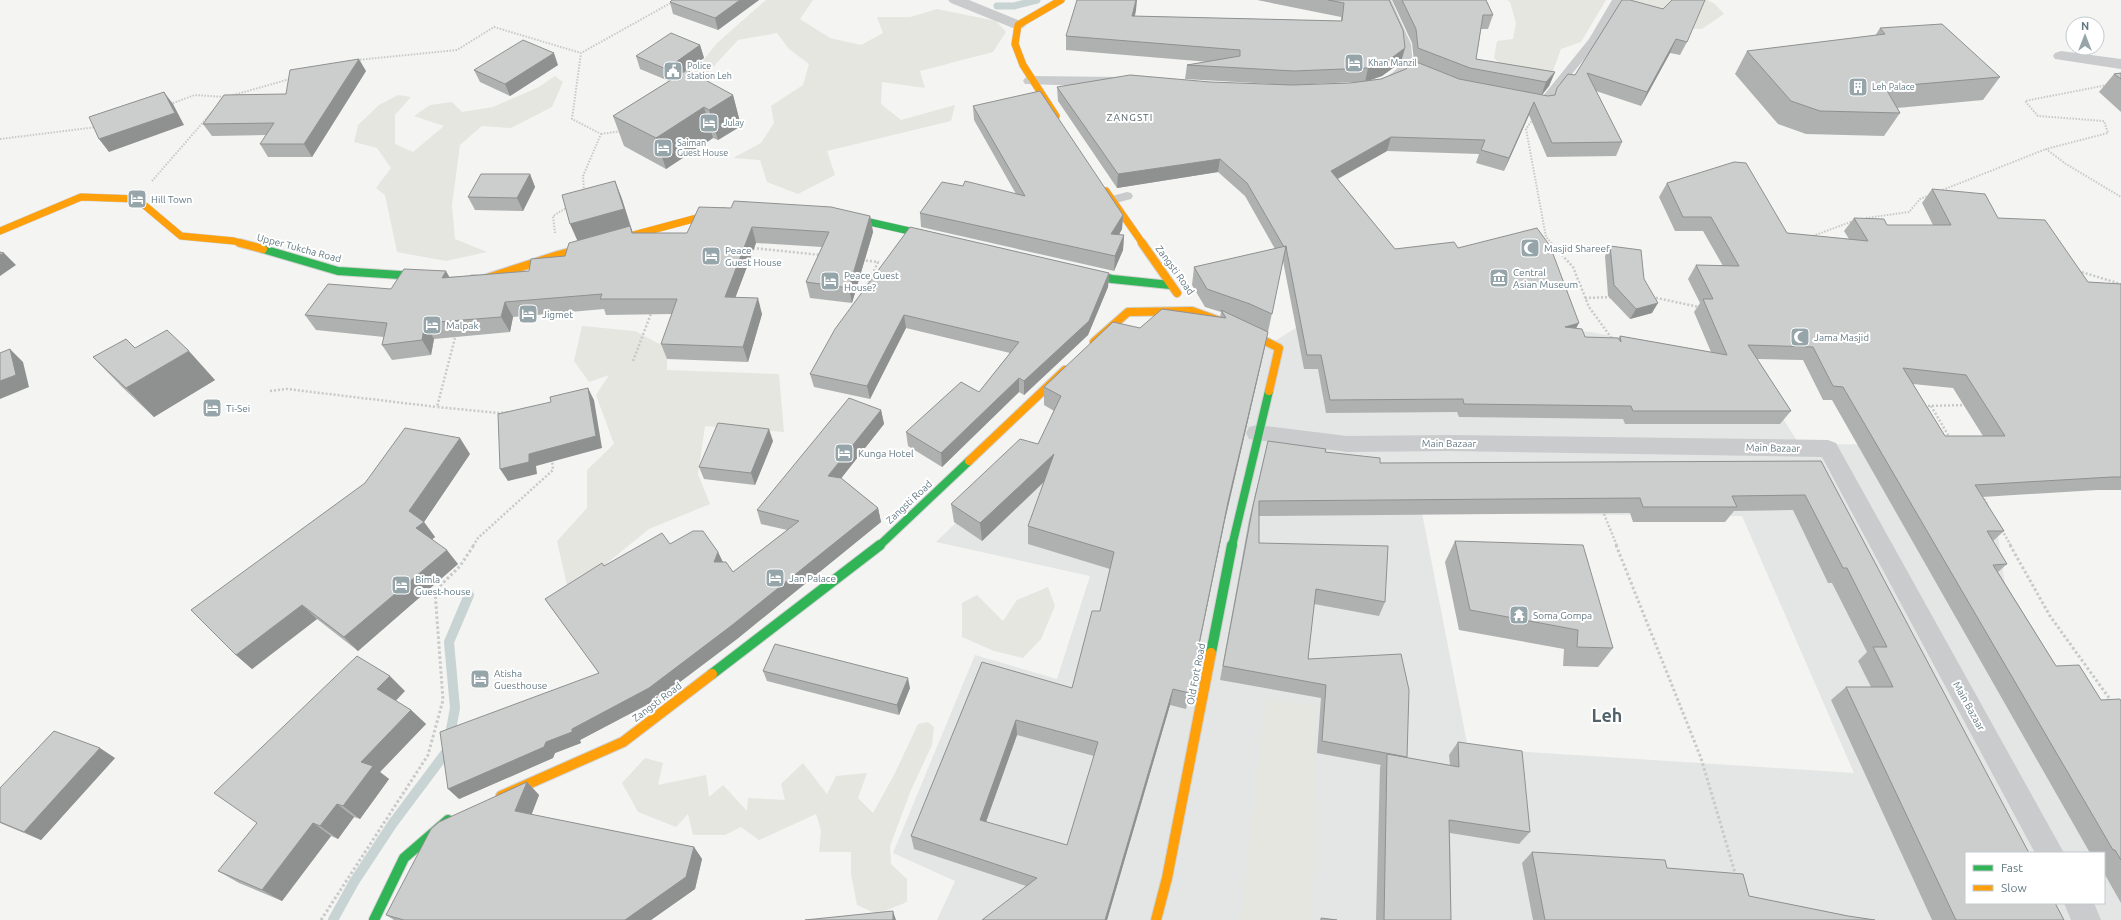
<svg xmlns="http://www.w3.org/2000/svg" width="2121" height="920" font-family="Ubuntu,sans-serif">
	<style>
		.built { fill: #e4e5e5; fill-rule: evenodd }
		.green { fill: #e4e6df }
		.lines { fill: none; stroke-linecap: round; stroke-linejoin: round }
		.stream-far1 { stroke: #c8d4d4; stroke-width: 7 }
		.stream { stroke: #c8d4d4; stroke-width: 10 }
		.fast-far2-casing { stroke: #cfd1d1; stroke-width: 8 }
		.fast-far1-casing { stroke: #cfd1d1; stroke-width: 10 }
		.fast-casing { stroke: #cfd1d1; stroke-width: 12 }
		.slow-far2-casing { stroke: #cfd1d1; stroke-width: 8 }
		.slow-far1-casing { stroke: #cfd1d1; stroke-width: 10 }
		.slow-casing { stroke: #cfd1d1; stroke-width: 12 }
		.path-far2 { stroke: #c8c9c9; stroke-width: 2; stroke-dasharray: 1.5 1.5; stroke-linecap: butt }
		.path-far1 { stroke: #c8c9c9; stroke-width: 2.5; stroke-dasharray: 2 2; stroke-linecap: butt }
		.path { stroke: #c8c9c9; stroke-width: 3; stroke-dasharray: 2.5 2.5; stroke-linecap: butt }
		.lane { fill: #cacbcc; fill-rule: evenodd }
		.street { fill: #cacbcc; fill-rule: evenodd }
		.fast-far2 { stroke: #30b455; stroke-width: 7 }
		.fast-far1 { stroke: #30b455; stroke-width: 8 }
		.fast { stroke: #30b455; stroke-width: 10 }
		.slow-far2 { stroke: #ff9f0a; stroke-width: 7 }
		.slow-far1 { stroke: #ff9f0a; stroke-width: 8 }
		.slow { stroke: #ff9f0a; stroke-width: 10 }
		.wall { fill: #afb1b1; fill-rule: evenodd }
		.shaded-wall { fill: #8f9090 }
		.building { fill: #cccece; stroke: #8f9090; fill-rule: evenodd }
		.labels { text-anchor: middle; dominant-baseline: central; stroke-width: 4; stroke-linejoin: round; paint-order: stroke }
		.far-poi-label { font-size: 9px; fill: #637a84; stroke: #fff; text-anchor: start }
		.far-quarter-label { font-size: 10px; letter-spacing: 1px; fill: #516269; stroke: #fff }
		.poi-label { font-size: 10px; fill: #637a84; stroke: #fff; text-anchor: start }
		.street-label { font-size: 10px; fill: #637a84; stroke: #fff }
		.town-label { font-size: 18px; font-weight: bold; fill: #516269; stroke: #fff }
	</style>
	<rect width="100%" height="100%" fill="#f4f4f2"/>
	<path class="built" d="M1450,322L1591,332L1749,364L1799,444L1947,445L1996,523L2012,633L2121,727V920H937L955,881L893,853L975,655L1057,679L1090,576L936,542L1032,449L1151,327L1262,349L1299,326ZM1422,513L1742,516L1854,773L1468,748ZM1966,853H2104V903H1966Z"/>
	<path class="green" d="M766,0H813L800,19L830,38L861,45L883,33L877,17H910L937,9L996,21L1006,32L993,52L920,71L925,88L882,82L881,104L901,120L955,105L951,121L827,151L835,175L798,194L767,182L760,160L733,158L761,143L774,123L771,106L803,85L809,64L789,49L777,33L738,40L702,79L689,78L717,43Z
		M1507,0H1606L1581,42L1561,49L1553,71C1530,74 1511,74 1494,58L1497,41L1513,39L1516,23L1510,2Z
		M1629,0H1707L1715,4L1724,14L1702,29H1677Z
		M555,76L563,82L552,107L511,128L482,126L460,145L452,205L455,239L487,252L446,261L397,252L385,195L376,188L391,168L377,148L354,142L358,125L379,105L398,95L411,97L395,115V144L413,152L444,126L414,116L430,105L452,102L462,112L493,107L539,87Z
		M582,326L635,331L667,348V370L779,374L784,432L705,426L698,474L710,504L649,529L569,594L557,541L587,508V470L614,444L596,395L609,375L589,382L574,361Z
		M1048,587L1055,606L1041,639L1023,658L994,651L962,637V603L977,595L1003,621L1017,600Z
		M1266,697L1316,707L1312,920H1241Z
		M928,722L934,727L932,745L911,790L890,846L891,864L907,879V902L877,914L857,905L851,874V852H819L821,830L816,814L759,840L741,827L725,835H693L688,814L676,827L638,812L622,783L645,758L663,763L658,785L706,775L709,797L723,785L747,811L748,798L785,800L781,784L803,763L827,794L836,776L867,773L858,798L873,813L895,773L918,724Z"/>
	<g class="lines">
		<path class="stream-far1" d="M997,6H1014L1037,0"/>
		<path class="stream" d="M333,920L354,882L393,823L447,751L455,708L449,642L469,595"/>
		<g class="fast-far2-casing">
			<path id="fast-far2" d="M843,216L936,237"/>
		</g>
		<g class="fast-far1-casing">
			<path id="fast-far1" d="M263,249L338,271L431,277
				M1080,272L1112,279L1170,285
				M879,546L969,461
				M1232,546L1269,391"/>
		</g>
		<g class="fast-casing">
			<path id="fast" d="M1211,653L1232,545
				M712,674L880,545
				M374,920L404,858L448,820"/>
		</g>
		<g class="slow-far2-casing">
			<path id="slow-far2" d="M1056,116L1023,65L1015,44L1018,25L1061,0
				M1106,191L1143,244
				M0,231L81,197L137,199L181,236L234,241L244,244
				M600,244L723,211"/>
		</g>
		<g class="slow-far1-casing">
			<path id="slow-far1" d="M240,243L263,249
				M1142,243L1177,293
				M473,279L481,280L558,255L604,243
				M1094,342L1128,312L1192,311L1239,328L1279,348L1269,391
				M969,461L1065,370"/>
		</g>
		<g class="slow-casing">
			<path id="slow" d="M501,796L623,742L712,674
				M1156,920L1167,878L1211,653"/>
		</g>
		<path class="path-far2" d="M357,60L457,50L494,27L581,53
			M2107,85L2025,101L2038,116L2104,121L2108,133L2046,149L2066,164L2121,197
			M230,96L290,79
			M170,104L195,95L225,97
			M1533,119L1526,129L1546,237L1552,244
			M601,134L622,131
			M0,139L97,127
			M152,181L212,112
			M584,191L583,176L601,134L572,119L581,53L676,0
			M1940,191L2046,149
			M1866,218L1909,212L1920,199L1930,195
			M555,233L553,216L568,207
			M1813,236L1853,221"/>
		<path class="path-far1" d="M1551,243L1573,267L1589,307L1613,340
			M753,248L821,255
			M862,260L878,262L868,284L870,285
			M2078,271L2121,284
			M1652,297L1699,307
			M1585,298L1613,297
			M456,334L437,407L499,413L509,412
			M633,361L652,311
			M270,391L287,389L437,407
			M1924,406L1967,405
			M1931,406L1950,438
			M1982,495L1988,506
			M1604,514L1617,546
			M2002,530L2011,546
			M473,546L478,538L553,470L552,459"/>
		<path class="path" d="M1616,545L1701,758L1736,876
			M2010,545L2050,616L2112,702
			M321,920L428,755L443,700L435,591L460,566L474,545"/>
		<path class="lane" d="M1381,0H1391L1411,44L1413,66L1412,68H1404L1403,66L1401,44Z
			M1612,0H1622L1598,42L1547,105H1539L1537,103L1539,101L1589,39Z
			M1127,192L1131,193L1133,196L1131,199L1112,204L1106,200L1108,197Z"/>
		<path class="street" d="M948,0H969L1023,22L1026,25L1023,28H1013L951,3Z
			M2061,51L2121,59V69L2055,59L2053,56L2055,53Z
			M1408,61L1443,75L1445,78L1443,81H1431L1410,73C1401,82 1388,92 1374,88L1372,85C1376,79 1383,79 1389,75C1397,71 1399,63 1408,61Z
			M1031,76L1122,77L1128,79L1130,82L1128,85L1122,87L1025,84L1023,81L1025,78Z
			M1257,425L1347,436L1450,435L1828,440L1836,443L2064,853H2035L1822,457L1450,451L1347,452L1249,439L1246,433L1249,427Z
			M2064,903H2094L2101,920H2071Z"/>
		<use href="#fast-far2" class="fast-far2"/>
		<use href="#fast-far1" class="fast-far1"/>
		<use href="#fast" class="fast"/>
		<use href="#slow-far2" class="slow-far2"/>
		<use href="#slow-far1" class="slow-far1"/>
		<use href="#slow" class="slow"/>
	</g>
	<path class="wall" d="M672,0H759L718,30L673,14L670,2Z
		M1257,0H1389L1405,48L1401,62L1382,76L1370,80L1381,79L1406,69L1414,61L1412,43L1392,0H1486L1493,15L1488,29H1481L1476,59L1555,72L1549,86L1542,95L1548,96L1554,95L1575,75L1622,0L1687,42L1680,55L1670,53L1641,106L1596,91L1622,142L1616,156L1547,157L1529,115L1504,171L1476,163L1479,154L1387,151L1338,179L1395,249L1458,248L1576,328L1585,337L1618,339L1620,336L1711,352L1694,312L1700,303L1688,279L1696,265L1723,266L1703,231H1675L1659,197L1667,183L1787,233L1849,239L1844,231L1854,218L1887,225H1933L1922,203L1932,189L1998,218L2088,282L2121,284V490H2097L1982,497L2004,531L1993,541L2007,564L1998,572L2056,666L2101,700L2121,701V903L2104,873V853H2090L1832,400H1823L1803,360L1757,359L1791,411L1780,424H1625L1623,419L1459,417L1457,412L1326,413L1318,369H1304L1283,261L1264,351L1225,520L1186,709L1170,705L1107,920L1026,886L914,849L911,836L982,662L1072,688L1100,611L1110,569L1028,544V526L1044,482L982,541L954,522L951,504L1038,444L1054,411L1044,405V387L1140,328L1220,318L1221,312L1205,307L1192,285L1194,267L1275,249L1245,196L1218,172L1117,188L1058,101L1057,87L1210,82L1287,85L1185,79L1187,65L1209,62L1066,50V36L1136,10L1135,16L1341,21V17ZM1354,82L1350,83L1292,85ZM1913,384L1953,388L1983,436H1945ZM1017,735L1094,756L1067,845L986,822Z
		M1880,28L2000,77L1983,100L1897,108L1900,113L1884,136L1806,134L1778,124L1735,74L1747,51L1875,36Z
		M700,45L704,58L679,75L733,95L741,126L718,140L713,138L666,169L624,146L613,116L669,81L640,69L636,56Z
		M558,65L510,96L480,82L474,70Z
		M366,71L312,157H268L260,144L266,135L212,136L203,124L286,94Z
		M2121,73V112L2099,92L2114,74Z
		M973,106L1123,215L1122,229L1119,235H1124L1123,250L1114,271L921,227L920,213L963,186L1016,194L974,120Z
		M530,174L535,187L523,211L475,210L468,197Z
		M615,181L622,199L633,233H687L870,216L873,232L852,303L810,298L806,282L822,247L756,243L735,297L762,314L748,362L667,359L661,344L672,314L606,315L604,309L513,317L510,332L434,339L431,355L392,360L382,345L384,337L316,330L305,315L391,289L450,277L529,271L565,256L577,241Z
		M910,227L1109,273L1108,287L1088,335L1024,395L1019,392L942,467L908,446L906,432L979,392L1010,353L906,328L870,399L814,387L810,374Z
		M1610,246L1644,279L1652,313L1630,319L1608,296L1605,256Z
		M135,348L215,380L154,417L122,387L93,357Z
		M881,410L884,424L841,478L878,508L881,522L737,639L656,700L580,740L581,743L555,753L553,758L459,799L599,673L545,599L604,566L670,544L718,552L722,562L733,572L787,530L761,524L757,510Z
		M773,441L755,485L704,479L699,467Z
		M1268,441L1380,463L1821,461L2064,920H1932L1831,700L1846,687H1871L1858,661L1867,652L1832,583H1828L1793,510L1734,511L1725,522H1633L1630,513L1259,516V543L1385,602L1379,616L1314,604L1308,659L1407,757V758L1450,765L1449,755L1458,742L1530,832L1519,844L1450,833L1451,920H1376L1380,767L1381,765L1317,753L1321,698L1220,680L1249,520Z
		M470,454L424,522L435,537L432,539L458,564L358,651L317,619L252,669L236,655Z
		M1455,541L1613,648L1598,667L1563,666L1564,649L1459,630L1445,562Z
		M763,671L910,688L899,715L767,681Z
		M405,691L396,701L411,710L426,724L380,772L389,779L360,819L354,817L338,839L331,836L282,901L239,883L218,871Z
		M115,758L41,840L0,823V788Z
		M527,782L539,795L531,815L694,847L702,859L695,889L651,920H394L386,915Z
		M1532,852L1667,868L1749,896L1848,916L1875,920H1533L1522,863Z"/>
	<path class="shaded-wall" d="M740,0H759L718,30L715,18Z
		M1136,0H1137L1136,10L1131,30L1132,16Z
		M1676,39L1670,53L1641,106L1647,92Z
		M700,45L704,58L669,81L666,69Z
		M1405,48L1401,62L1382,76L1365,82L1368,68Z
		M554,53L558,65L510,96L505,84Z
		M359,59L366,71L312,157L304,144Z
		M1555,72L1549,86L1541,96L1546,82Z
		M164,92L173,104L184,125L109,152L99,139Z
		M733,95L741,126L718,140L709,110Z
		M1534,102L1529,115L1504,171L1509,158Z
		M704,107L713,138L666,169L656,138Z
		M1391,137L1387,151L1328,184L1331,171Z
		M1220,159L1218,172L1117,188L1118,174Z
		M530,174L535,187L523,211L517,198Z
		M615,181L622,199L631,228L636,242H578L570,224Z
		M1123,215L1122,229L1111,249V234Z
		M870,216L873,232L852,303L849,288Z
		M752,227L756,243L730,312L725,297Z
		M1124,235L1123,250L1114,271L1115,256Z
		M4,253L16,265L0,276V255Z
		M446,271L455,287L442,278Z
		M1109,273L1108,287L1088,335L1024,395V381Z
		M758,298L762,314L748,362L743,347Z
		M505,302L513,317L510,332L501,317Z
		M1658,303L1652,313L1630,319L1636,309Z
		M904,315L906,328L870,399L867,386Z
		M425,323L434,339L431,355L422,340Z
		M1579,323L1572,336L1565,327Z
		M1268,332L1264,351L1225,520L1186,709L1228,502Z
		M10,349L23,362L29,387L0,399V381Z
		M189,351L215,380L154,417L126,388Z
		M1019,378V392L942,467L941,453Z
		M588,388L594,400L602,448L536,466L537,474L508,481L500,469L529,454Z
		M881,410L884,424L832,490L828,476Z
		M769,429L773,441L755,485L751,473Z
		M460,438L470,454L424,522L435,537L428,543L416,528L409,511Z
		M1054,454V472L982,541L980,523Z
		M878,508L881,522L737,639L656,700L580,740L581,743L555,753L553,758L459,799L448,789L546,742L572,729Z
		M447,550L458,564L358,651L344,637Z
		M718,552L724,564L714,562Z
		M302,605L317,619L252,669L236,655Z
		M390,676L405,691L392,704L377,689Z
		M908,678L910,688L899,715L897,705Z
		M1173,689L1170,705L1107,920H1105Z
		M411,710L426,724L380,772L389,779L360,819L343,806L361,762Z
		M1016,720L1017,735L982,833L980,820Z
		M100,748L115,758L41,840L24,832Z
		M527,782L539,795L528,824L515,811Z
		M337,804L354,817L338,839L320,826Z
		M313,823L331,836L282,901L262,890Z
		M694,847L702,859L695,889L651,920H625Z
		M893,911L896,920H893Z"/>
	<path class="building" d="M672,0H740L715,18L670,2Z
		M1077,0H1136L1132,16L1342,21L1344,3L1328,0H1389L1403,30L1405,48L1386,62L1368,68L1294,71L1187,65L1240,56V50L1066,36Z
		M1402,0H1486L1493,15H1483L1476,59L1555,72L1546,82L1470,68L1418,48L1416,29Z
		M1622,0H1630L1663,9L1672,0H1705L1687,42L1676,39L1647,92L1587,73L1622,142L1552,143L1534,102L1509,158L1481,150L1485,140L1391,137L1331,171L1395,249L1454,242L1458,248L1537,228L1550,246L1579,323L1565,327L1582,329L1585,337L1618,338L1621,342L1620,336L1727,355L1703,299H1713L1696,265L1739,266L1711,217H1683L1667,183L1734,162L1746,163L1787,233L1868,241L1854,218L1884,219L1887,225H1951L1932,189L1985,194L1998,218L2045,220L2088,282L2121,284V477H2112L1975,485L2004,531H1987L2007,564L1993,565L2056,666L2079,665L2101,700L2120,699L2121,701V860L2115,850H2113L1843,387L1833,386L1813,347L1748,345L1791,411H1633L1631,406L1464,404L1463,399L1330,400L1321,355H1307L1286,247V249V246L1284,247L1247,183L1220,159L1118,174L1057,87L1130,75L1210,82L1292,85L1350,83L1381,79L1406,69L1414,61L1459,79L1548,96L1555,95L1557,88L1568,74L1575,75ZM1903,368L1966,375L2005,436H1945Z
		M1942,24L2000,77L1885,87L1900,113L1820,111L1791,101L1747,51L1885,34L1880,28Z
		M671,33L700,45L666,69L636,56Z
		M523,40L554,53L505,84L474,70Z
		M359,59L304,144H260L274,123L203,124L224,95L286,94L290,70Z
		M687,70L733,95L709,110L704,107L656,138L613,116Z
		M2121,73V79L2114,74Z
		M1040,91L1123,215L1111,234L1124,235L1115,256L920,213L942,182L963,186L965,181L1025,196L973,106Z
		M164,92L175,113L99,139L89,117Z
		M481,174H530L517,198L468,197Z
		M615,181L624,209L570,224L562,195Z
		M734,201L831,207L870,216L849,288L806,282L829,232L752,227L725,297L758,298L743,347L661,344L677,299H600L602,294L505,302L501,317L425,323L422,340L382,345L387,323L305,315L328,284L391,289L404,269L446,271L442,278L529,271L531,259L565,256L569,243L630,226L632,233H687L699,207L731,208Z
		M910,227L1109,273L1089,321L1024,381L1019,378L941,453L906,432L961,382L979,392L1019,342L904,315L867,386L810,374L835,329Z
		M1286,246L1272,314L1250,304L1207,289L1194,267Z
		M1610,246L1641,250L1644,279L1658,303L1636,309L1614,285Z
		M0,252L4,253L0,255Z
		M1162,309L1226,318L1221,310L1268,332L1228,502L1189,693L1173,689L1105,920H982L1037,878L911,836L982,662L1072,688L1092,611H1100L1114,552L1028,526L1054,454L980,523L951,504L1020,439L1038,444L1061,396L1044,387L1113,322L1140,328ZM1016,720L1098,742L1067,845L980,820Z
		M167,330L189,351L126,388L93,357L126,339L135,348Z
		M10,349L16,375L0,381V353Z
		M588,388L596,436L529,454V462L500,469L498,414L551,402L550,397Z
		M849,398L881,410L828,476L841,478L878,508L731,626L649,688L572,729V732L546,742L544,747L448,789L440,732L599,673L545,599L602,563L604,566L662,533L670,544L693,531H703L718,552L714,562H726L733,572L799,521L757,510Z
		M718,423L769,429L751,473L699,467Z
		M405,428L460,438L409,511L424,522L416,528L447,550L344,637L302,605L236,655L191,610L365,483Z
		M1268,441L1326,449L1325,452L1380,458V463L1821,461L2029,853H1966V903H2055L2064,920H1956L1846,687H1893L1873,647H1887L1847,568H1843L1805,495L1732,496L1737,507H1643L1640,498L1259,501V543L1388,546L1385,602L1316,589L1308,659L1401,654L1409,690L1407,757L1322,741L1326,685L1223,666L1253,506Z
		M1455,541L1583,545L1613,648L1577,647L1578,630L1470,610Z
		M775,644L908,678L897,705L763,671Z
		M357,656L390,676L377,689L411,710L361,762L373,766L343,806L337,804L320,826L313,823L262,890L218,871L257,823L214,793Z
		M54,731L100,748L24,832L0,822V788Z
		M1458,742L1522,751L1530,832L1449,820L1451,920H1384L1387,754L1459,767Z
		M527,782L515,811L694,847L686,877L625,920H404L386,915L431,829L439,822Z
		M1532,852L1665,860L1667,868L1743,874L1749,896L1848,916L1875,920H1545Z
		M893,911V920H805Z
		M1321,918L1337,920H1321Z"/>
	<defs>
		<g id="hotel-square" transform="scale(1)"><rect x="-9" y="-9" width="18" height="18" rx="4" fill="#96a5aa" stroke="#fff"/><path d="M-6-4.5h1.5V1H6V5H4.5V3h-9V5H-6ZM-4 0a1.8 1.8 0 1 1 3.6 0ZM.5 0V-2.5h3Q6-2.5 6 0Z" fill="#fff"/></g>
		<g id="civic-square" transform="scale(1)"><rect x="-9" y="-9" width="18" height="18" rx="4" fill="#96a5aa" stroke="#fff"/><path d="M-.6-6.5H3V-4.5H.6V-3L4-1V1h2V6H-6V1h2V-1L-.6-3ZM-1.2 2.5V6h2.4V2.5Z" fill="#fff"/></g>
		<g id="building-square" transform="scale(1)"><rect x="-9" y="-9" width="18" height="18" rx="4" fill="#96a5aa" stroke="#fff"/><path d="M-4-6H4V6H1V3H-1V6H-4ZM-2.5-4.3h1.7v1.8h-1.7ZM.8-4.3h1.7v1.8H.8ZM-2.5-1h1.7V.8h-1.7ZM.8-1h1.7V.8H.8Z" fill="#fff"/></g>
		<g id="mosque-square" transform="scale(1)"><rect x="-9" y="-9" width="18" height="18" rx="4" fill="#96a5aa" stroke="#fff"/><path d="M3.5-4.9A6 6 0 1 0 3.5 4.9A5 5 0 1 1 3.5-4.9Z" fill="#fff"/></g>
		<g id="museum-square" transform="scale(1)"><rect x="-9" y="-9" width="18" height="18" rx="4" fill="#96a5aa" stroke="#fff"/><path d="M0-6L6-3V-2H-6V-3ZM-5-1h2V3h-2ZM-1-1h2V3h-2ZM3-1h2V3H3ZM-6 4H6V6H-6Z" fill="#fff"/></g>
		<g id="temple-square" transform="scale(1)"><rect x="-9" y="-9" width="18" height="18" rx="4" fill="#96a5aa" stroke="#fff"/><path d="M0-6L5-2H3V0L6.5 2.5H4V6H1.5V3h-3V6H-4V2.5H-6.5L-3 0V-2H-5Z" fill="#fff"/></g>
	</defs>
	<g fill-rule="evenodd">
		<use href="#hotel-square" x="1354" y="63"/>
		<use href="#civic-square" x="673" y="71"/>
		<use href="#building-square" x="1858" y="87"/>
		<use href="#hotel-square" x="709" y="123"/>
		<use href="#hotel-square" x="663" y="148"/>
		<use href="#hotel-square" x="137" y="199"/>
		<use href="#mosque-square" x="1530" y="248"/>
		<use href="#hotel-square" x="711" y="256"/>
		<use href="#museum-square" x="1499" y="278"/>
		<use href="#hotel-square" x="830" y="281"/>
		<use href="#hotel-square" x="528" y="314"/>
		<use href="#hotel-square" x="432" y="325"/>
		<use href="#mosque-square" x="1800" y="337"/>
		<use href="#hotel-square" x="212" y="408"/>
		<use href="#hotel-square" x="844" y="453"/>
		<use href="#hotel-square" x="775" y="578"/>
		<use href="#hotel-square" x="401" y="585"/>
		<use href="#temple-square" x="1519" y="615"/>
		<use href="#hotel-square" x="480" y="679"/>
	</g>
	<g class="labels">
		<g class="far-poi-label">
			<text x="1368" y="63">Khan Manzil</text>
			<text x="687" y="66">Police<tspan x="687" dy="10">station Leh</tspan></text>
			<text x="1872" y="87">Leh Palace</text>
			<text x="723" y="123">Julay</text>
			<text x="677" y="143">Saiman<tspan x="677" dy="10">Guest House</tspan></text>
		</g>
		<g class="far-quarter-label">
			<text x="1130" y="117">ZANGSTI</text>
		</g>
		<g class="poi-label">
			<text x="151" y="199">Hill Town</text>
			<text x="1544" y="248">Masjid Shareef</text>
			<text x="725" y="250">Peace<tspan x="725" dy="12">Guest House</tspan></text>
			<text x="1513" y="272">Central<tspan x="1513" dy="12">Asian Museum</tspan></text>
			<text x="844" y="275">Peace Guest<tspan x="844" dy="12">House?</tspan></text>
			<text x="542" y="314">Jigmet</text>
			<text x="446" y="325">Malpak</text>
			<text x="1814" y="337">Jama Masjid</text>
			<text x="226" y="408">Ti-Sei</text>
			<text x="858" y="453">Kunga Hotel</text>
			<text x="789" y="578">Jan Palace</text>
			<text x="415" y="579">Bimla<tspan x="415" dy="12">Guest-house</tspan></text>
			<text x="1533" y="615">Soma Gompa</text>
			<text x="494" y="673">Atisha<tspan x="494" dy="12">Guesthouse</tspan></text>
		</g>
		<g class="street-label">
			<text transform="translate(299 248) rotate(15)">Upper Tukcha Road</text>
			<text transform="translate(1175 270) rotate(54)">Zangsti Road</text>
			<text x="1449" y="443">Main Bazaar</text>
			<text transform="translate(1773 448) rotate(1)">Main Bazaar</text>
			<text transform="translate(909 502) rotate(-43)">Zangsti Road</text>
			<text transform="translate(1196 674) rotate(-79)">Old Fort Road</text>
			<text transform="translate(657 702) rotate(-37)">Zangsti Road</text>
			<text transform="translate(1969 706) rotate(61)">Main Bazaar</text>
		</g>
		<g class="town-label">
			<text x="1607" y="715">Leh</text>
		</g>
	</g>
	<rect x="1965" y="852" width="140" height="52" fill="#ffffff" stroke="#c1cace"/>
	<rect x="1973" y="865" width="20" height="6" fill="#30b455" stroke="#c1cace"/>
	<text x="2001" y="872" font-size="12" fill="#637a84">Fast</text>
	<rect x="1973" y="885" width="20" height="6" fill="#ff9f0a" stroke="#c1cace"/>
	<text x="2001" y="892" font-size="12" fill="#637a84">Slow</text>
	<g transform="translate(2085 36)"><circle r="19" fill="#ffffff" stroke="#c1cace"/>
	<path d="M0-3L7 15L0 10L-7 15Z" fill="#96a5aa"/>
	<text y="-6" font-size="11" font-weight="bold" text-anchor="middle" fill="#637a84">N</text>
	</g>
</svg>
